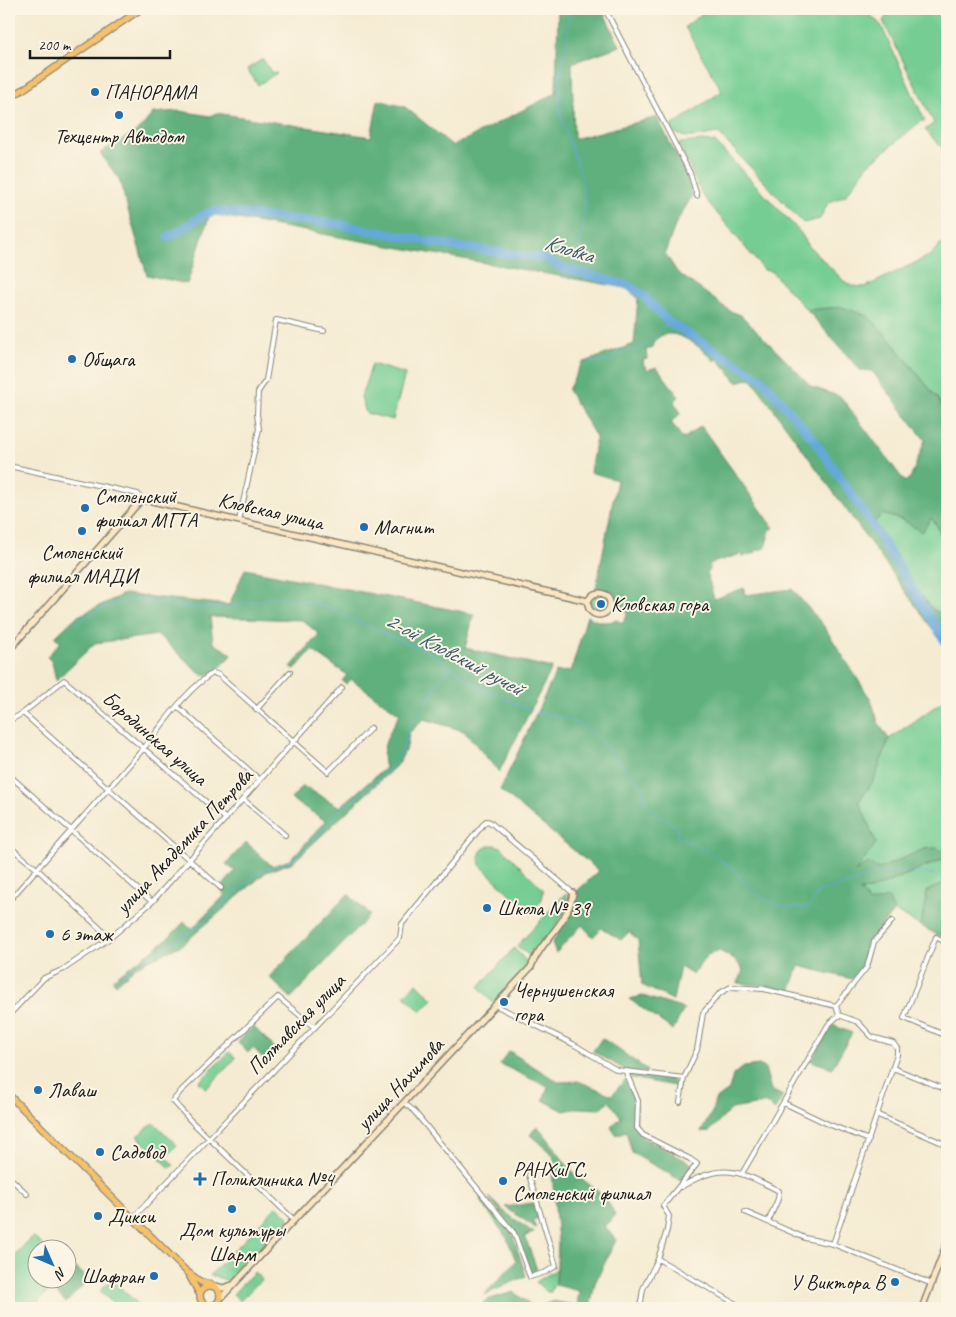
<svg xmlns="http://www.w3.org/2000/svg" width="956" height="1317" font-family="Caveat,sans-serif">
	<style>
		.green { fill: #74cd93; stroke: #487458 }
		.forest { fill: #5fb07d; stroke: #3e664c }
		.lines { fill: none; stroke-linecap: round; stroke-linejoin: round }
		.stream { stroke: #65a8da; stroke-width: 1 }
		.river { stroke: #65a8da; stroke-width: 9 }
		.street-casing { stroke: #888477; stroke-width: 6 }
		.secondary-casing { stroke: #888477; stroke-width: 8 }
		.primary-casing { stroke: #888477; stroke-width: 8 }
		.street { stroke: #fff; stroke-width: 4 }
		.secondary { stroke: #fbe6c4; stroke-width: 5 }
		.primary { stroke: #f6c16b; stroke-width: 5.5 }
		.poi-dot { fill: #1f6fb2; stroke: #fcf5e5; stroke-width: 2 }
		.labels { text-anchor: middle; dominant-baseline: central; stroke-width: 4; stroke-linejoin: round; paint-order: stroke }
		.poi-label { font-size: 21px; fill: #1c1c1c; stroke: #fcf5e5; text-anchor: start }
		.street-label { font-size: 21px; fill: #1c1c1c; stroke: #fcf5e5 }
		.water-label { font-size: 22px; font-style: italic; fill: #3d5b71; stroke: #fcf5e5 }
	</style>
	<rect width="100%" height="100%" fill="#fcf5e5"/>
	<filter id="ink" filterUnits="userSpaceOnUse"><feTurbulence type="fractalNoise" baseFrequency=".02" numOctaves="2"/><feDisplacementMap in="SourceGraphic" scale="10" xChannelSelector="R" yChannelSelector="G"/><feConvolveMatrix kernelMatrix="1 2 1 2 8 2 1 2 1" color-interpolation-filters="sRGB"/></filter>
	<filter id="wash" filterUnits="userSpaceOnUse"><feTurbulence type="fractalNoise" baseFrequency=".0096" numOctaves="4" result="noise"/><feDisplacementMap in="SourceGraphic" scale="20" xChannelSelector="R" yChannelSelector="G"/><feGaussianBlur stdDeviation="1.12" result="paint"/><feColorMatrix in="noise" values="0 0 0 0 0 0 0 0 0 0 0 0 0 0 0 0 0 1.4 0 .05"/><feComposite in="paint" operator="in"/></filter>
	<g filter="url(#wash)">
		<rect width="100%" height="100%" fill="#f5ebd2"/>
		<path class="green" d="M708,9H864L881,25L925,121H921L867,166L846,195L828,203L820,219L803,223L718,133C701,135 682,144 670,127L722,91L685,27Z
			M892,9H936L942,26L947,29V153L925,130L934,123L883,21Z
			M263,59L271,72L277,73L258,85L247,69Z
			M702,141L715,142L800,232L809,246L844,281L852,286L865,287L929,256L947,238V415L937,398L889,338L842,307L807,310L771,271L764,270L702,195L679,143Z
			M372,364L405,374L393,420L366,413L361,397Z
			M882,514L903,520L922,532L931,518C949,535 947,586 947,611L940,613L932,609L869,528Z
			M590 603a9 9 0 1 1 18 0a9 9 0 1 1-18 0Z
			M947,698V857L938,848L924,849L879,869L854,873L876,843L859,801L874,780L889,739Z
			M495,845L501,847L543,889C544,900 539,906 529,909L523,907L480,865C477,853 482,846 495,845Z
			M947,858V882L927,891L921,926L894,911L888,898L869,903L860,890H870Z
			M566,893L568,907L550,935L530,956L517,946Z
			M514,948L528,963L527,967L493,1003L479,987Z
			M417,983L433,999L421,1012L404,995Z
			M229,1052L236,1058L206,1089L199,1082Z
			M154,1123L177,1145L166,1157L174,1165L170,1168L137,1136Z
			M277,1206L288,1216L289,1221L232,1282L210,1275Z
			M33,1236L47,1249L38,1250V1280H60L32,1308H9V1261Z
			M557,1269L556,1285L553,1286L551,1292H547L536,1282Z
			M254,1272L262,1279L240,1301L233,1294Z
			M111,1279L139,1305L136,1308H118L100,1291Z"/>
		<path class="forest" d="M558,9H602L620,46L572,63L574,139L657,117L686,175L692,196L676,223L665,253L677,272L730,311L741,315L812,387L841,397L905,482L911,477L925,440L872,371L860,370L807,310L842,307L868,316L889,338L937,398L947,415V587C941,564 950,536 931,518L922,532L903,520L882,514L869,528L932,609L940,613L947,611V649L751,378L737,382L718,359L714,361C700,345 662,316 651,349H646L647,359L643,360L644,367L646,366L647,370L657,367L679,397L674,402L681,413L671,422L683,439L701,426L774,528L770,530L765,548L755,551V553L742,557L741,554L709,564L710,570L707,573L714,599L744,588L745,595L792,589L823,625L871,700L879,724L889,739L874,780L859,801L876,843L855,872L868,863L879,869L924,849L938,848L947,857L870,890H860L869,903L888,898L894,911L870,940L864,964L852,979L799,966L790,992L768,986L738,983L743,970L736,961L720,951L707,955L693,975L680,967L673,1000L642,985L638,940L629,932L621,940L601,928L593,937L582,925L556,953L552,943L577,901L576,892L599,871L500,790L556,672L571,671L587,616C598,622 603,624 616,620L623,623L628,612L614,602V592L596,588L617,480L590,472L596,437L568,390L582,363L634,344L638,298L626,288L210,214L187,284L147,275L119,179L100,153L140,129L153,113L180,111L210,116L216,113L371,137L378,100L405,107L453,146L556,93Z
			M245,569L474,614L465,648L552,668L499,772L464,731L424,719L409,733L407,746L399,763L293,862L266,872L182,945L138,965L116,984L112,980C136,961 164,945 184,922L192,929L225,895L220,889L235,871L226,864L246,842L272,866L290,860L326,821L291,799L303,786L340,807L385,768C379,747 390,732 400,714L351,679L347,684L342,681L347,675L312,650L295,669L291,667L319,634L302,620L210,617L213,643L232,654L217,671L203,676L158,635L95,643L56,680L52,662L47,657L60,642L55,637L76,617L124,594L229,605Z
			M947,882V940L921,926L927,891Z
			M348,894L370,915L291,998L269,977Z
			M643,996L684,1009L673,1030L629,999Z
			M832,1025L852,1033L832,1068L811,1061Z
			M253,1026L279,1052L268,1063L253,1048L248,1053L238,1042Z
			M602,1038L646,1069L647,1073L627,1071L593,1051Z
			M509,1051L558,1082L578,1081L612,1095L626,1079L636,1102V1129L643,1138L689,1162L692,1165L691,1171L680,1180L632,1153L626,1131L616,1135L611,1127L621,1117L609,1101L600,1109L579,1108L564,1111L543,1100L548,1087L500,1064Z
			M759,1065L765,1068L771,1090L783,1096L775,1110L766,1103L732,1109L710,1131L701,1132L712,1112L715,1100L729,1090L733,1075L744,1067Z
			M629,1074L669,1078L680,1087L631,1078Z
			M537,1126C549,1138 556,1151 566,1164C582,1184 603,1187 615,1215L610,1222L604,1225L616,1240L595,1283L590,1308H536L553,1301L577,1306L579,1291L556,1285L558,1242L552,1173L557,1171L553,1155L530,1135Z
			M481,1195L512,1233L526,1276L484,1295L516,1261L507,1238L480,1200Z
			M489,1197L506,1213L534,1233L525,1236L537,1270L531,1273L515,1232Z
			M533,1203L539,1218L532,1220L536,1228L505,1207Z
			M76,1268L89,1279L66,1303L54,1291Z
			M514,1292L534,1308H478L486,1300Z"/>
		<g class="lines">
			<path class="stream" d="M570,9C570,41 557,76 560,108C562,128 571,144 577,163C589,202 587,233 571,271
				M589,363L613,361L617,353C638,355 658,339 667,321
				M76,624L108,605L142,599L192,608H226L274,597L292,598L319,604L396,639L428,652L484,690L531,711
				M536,713L559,716L587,727L643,788L646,805C657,814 668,820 678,830L677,837C691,843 706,849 718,858C754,883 757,912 809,907L819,892C836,890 850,883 867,877C892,869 923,869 947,879
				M122,975L201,925L259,872L295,859L314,841L338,812L378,781L398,760L405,746L410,725L425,707L439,679L451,668"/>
			<path class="river" d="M168,237C185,230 197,214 215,211L338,224L458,247L544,258L563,268L627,285L642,294L667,321L762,379L814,440L868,518
				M871,523L947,644"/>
		</g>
	</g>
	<g filter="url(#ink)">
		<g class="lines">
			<g class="street-casing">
				<path id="street" d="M605,9L690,173L697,196
					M9,466L138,494L141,500
					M239,521L259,429L257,414L258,392L266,380L276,320L324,331
					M178,707L260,780
					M256,710L290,672
					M23,713L221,888
					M9,721L23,713L64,680L226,819
					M9,775L152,902
					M243,799L285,835
					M9,846L37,869L110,938
					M9,901C53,850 99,800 143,749C164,724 185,690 213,673L219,675L328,772L371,728
					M947,943L936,937L904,1018L947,1036
					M495,1005L573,1044L617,1070L684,1078
					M836,1006L839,1015L858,1022L872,1037L893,1043L897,1048V1055L833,1244L932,1284
					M9,1015L44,978L64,969L110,938L152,902L342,687
					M893,1068L947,1090
					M626,1072L638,1101L637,1128L643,1135L690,1159L697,1164L663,1206L669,1216L667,1230L658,1259L643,1289L640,1308
					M680,1102L684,1078L697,1050L703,1013L720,993L731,987L764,989L836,1006L867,967L874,942L892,921
					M404,1103L413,1110L514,1233L530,1277L546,1272L556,1266L529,1175
					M784,1103L828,1124L869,1140
					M878,1115L947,1145
					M743,1172L828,1025L839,1015
					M9,1177L27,1194
					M681,1187C722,1161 740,1171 779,1191L778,1199L768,1222
					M745,1212L805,1238L833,1244
					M132,1219L400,938L402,924L486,821L490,822L573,893
					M294,1220L191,1121L173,1101L181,1091L278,997L314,1027
					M658,1259L743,1308
					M217,1303L224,1308"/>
			</g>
			<g class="secondary-casing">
				<path id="secondary" d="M588 604a11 11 0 1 1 22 0a11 11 0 1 1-22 0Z
					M9,650L141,500L152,501L588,601
					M215,1286L223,1288L232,1285
					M220,1299L531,967C541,939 567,927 573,893
					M922,1308L947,1243"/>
			</g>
			<g class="primary-casing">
				<path id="primary" d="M9,99L141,9
					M9,1095L186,1271L201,1282L212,1285
					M190,1277L200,1295
					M200 1296a10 10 0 1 1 20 0a10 10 0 1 1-20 0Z"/>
			</g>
			<use href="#street" class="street"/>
			<use href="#secondary" class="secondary"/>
			<use href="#primary" class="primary"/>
		</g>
	</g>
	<g class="poi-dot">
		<circle cx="95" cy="92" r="5"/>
		<circle cx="119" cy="115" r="5"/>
		<circle cx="72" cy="359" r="5"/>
		<circle cx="85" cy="508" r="5"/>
		<circle cx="364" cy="527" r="5"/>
		<circle cx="82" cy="531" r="5"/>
		<circle cx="601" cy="604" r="5"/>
		<circle cx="487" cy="908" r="5"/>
		<circle cx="50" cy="934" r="5"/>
		<circle cx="504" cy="1002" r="5"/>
		<circle cx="38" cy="1090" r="5"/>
		<circle cx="100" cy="1152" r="5"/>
		<path d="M197.5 1171.5h5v5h5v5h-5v5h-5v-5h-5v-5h5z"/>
		<circle cx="503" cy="1181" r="5"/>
		<circle cx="232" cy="1209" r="5"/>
		<circle cx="98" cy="1216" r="5"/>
		<circle cx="154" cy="1276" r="5"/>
		<circle cx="895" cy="1282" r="5"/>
	</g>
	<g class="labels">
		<g class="poi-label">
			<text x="105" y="92">ПАНОРАМА</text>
			<text x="119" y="136" text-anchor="middle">Техцентр Автодом</text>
			<text x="82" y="359">Общага</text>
			<text x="95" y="496">Смоленский<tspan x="95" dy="24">филиал МГТА</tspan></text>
			<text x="374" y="527">Магнит</text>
			<text x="82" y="552" text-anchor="middle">Смоленский<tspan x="82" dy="24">филиал МАДИ</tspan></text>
			<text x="611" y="604">Кловская гора</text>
			<text x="497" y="908">Школа № 39</text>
			<text x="60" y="934">6 этаж</text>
			<text x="514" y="990">Чернушенская<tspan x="514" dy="24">гора</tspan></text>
			<text x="48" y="1090">Лаваш</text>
			<text x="110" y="1152">Садовод</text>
			<text x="513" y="1169">РАНХиГС,<tspan x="513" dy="24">Смоленский филиал</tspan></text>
			<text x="211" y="1179">Поликлиника №4</text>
			<text x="108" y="1216">Дикси</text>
			<text x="232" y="1230" text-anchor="middle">Дом культуры<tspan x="232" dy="24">Шарм</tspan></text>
			<text x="144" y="1276" text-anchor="end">Шафран</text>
			<text x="885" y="1282" text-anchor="end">У Виктора В</text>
		</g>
		<g class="street-label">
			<text transform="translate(271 511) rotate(13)">Кловская улица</text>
			<text transform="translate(155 738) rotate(41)">Бородинская улица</text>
			<text transform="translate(184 841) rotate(-47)">улица Академика Петрова</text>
			<text transform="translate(296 1024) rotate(-46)">Полтавская улица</text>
			<text transform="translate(400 1084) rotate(-47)">улица Нахимова</text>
		</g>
		<g class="water-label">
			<text transform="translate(569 249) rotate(17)">Кловка</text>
			<text transform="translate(454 654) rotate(28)">2-ой Кловский ручей</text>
		</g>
	</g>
	<rect width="956" height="1317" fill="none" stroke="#fcf5e5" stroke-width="30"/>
	<g transform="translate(52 1264) rotate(135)"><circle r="24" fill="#fcf5e5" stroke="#a29e95"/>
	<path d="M0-4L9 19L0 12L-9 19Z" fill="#1f6fb2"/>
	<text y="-8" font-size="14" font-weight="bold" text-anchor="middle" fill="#1c1c1c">N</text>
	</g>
	<path d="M30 50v8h140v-8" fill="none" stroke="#1c1c1c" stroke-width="2.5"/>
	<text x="38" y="50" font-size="15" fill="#1c1c1c" stroke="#fcf5e5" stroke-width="4" paint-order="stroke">200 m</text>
</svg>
